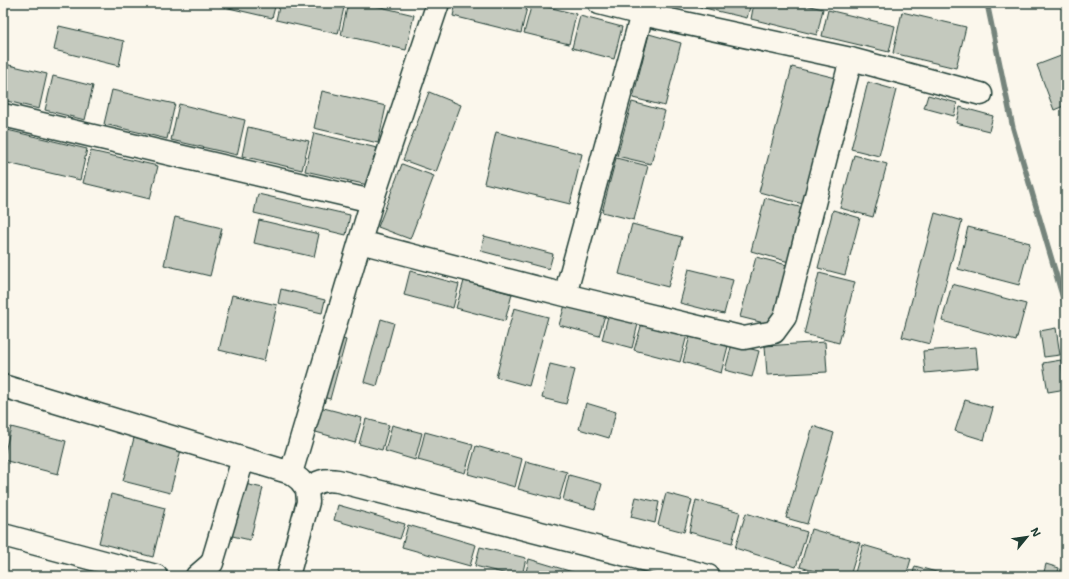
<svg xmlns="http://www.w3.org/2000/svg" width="1069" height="579" font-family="'Shantell Sans',sans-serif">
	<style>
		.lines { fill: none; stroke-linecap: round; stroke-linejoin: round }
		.stream { stroke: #74847b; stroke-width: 5.5 }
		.building { fill: #c4c9be; stroke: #1f3d34 }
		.minor-casing { stroke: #1f3d34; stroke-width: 25 }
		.minor { stroke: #fbf7ec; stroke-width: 22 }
	</style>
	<rect width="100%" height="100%" fill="#fbf7ec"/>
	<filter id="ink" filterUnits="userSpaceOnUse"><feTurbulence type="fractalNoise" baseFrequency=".025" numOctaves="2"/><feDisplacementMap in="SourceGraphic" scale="8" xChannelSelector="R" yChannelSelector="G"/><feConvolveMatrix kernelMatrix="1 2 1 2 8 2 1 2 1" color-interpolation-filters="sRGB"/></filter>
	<g filter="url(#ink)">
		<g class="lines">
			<path class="stream" d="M987,3L1013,128L1066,308"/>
		</g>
		<path class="building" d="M220,3H276L272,18L220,6Z
			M280,3H345L338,34L276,20Z
			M348,3H364L414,15L406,50L341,35Z
			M456,3H528L521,33L453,16Z
			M532,3L576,14L569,44L524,33Z
			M683,3H751L747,18Z
			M754,3H797L823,9L817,35L751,19Z
			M828,10L895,26L889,52L822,36Z
			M902,12L966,27L956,68L893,53Z
			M580,16L622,27L614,59L572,48Z
			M59,26L124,41L119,66L54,50Z
			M649,34L681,43L665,106L633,98Z
			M1066,54V105L1054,110L1037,65Z
			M5,64L47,74L39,109L3,100V74Z
			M792,67L836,78L803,204L759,192Z
			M53,76L93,86L85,120L45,110Z
			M868,82L896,90L879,156L851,149Z
			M112,90L175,104L167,139L104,124Z
			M322,91L386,106L378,143L314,128Z
			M429,92L461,105L436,172L403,160Z
			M928,95L957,103L954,116L924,108Z
			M632,102L665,111L651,164L617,156Z
			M179,104L245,120L237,155L171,140Z
			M960,107L993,116L989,131L956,123Z
			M248,127L309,141L302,170L242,156Z
			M3,129L87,149L80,180L3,162Z
			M496,132L582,154L570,204L484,183Z
			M314,133L377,148L368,185L305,171Z
			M91,151L158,166L150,199L83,183Z
			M854,155L887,164L873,217L840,208Z
			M616,158L648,166L634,220L602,212Z
			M402,164L434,176L410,239L378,227Z
			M258,194L350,215L346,235L254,213Z
			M765,198L803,208L789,262L751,251Z
			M833,210L860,218L845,275L818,268Z
			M935,213L962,221L930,344L902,337Z
			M175,217L222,228L210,276L164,265Z
			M259,220L319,234L314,257L254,243Z
			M632,224L682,237L668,287L619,274Z
			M968,227L1030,243L1019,285L958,269Z
			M484,236L553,254L549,269L481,251Z
			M756,257L787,265L772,325L740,317Z
			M689,269L733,280L724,314L680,303Z
			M410,271L459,284L453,308L404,295Z
			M819,273L855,282L839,343L804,334Z
			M464,281L512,294L505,321L456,308Z
			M952,284L1026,304L1016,341L942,321Z
			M281,289L325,300L322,313L278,303Z
			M232,295L277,305L264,361L219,350Z
			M565,305L605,315L599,336L559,325Z
			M514,308L548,317L529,386L496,377Z
			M608,316L638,324L632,348L602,340Z
			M381,319L394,323L377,386L364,382Z
			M642,323L687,335L680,362L634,350Z
			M1056,328L1060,355L1044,357L1040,331Z
			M335,336L346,340L330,399L319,396Z
			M690,336L728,346L721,373L683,362Z
			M825,342L827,372L767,375L765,346Z
			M732,344L759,351L752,377L725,370Z
			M976,347L978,368L925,373L923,351Z
			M1061,360L1066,389L1048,392L1043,363Z
			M550,364L575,370L566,404L542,398Z
			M965,400L993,408L984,440L955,431Z
			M586,403L616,412L609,438L579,429Z
			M312,405L362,418L355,443L305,429Z
			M366,419L389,425L382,450L359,444Z
			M392,425L422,433L415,460L385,451Z
			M813,426L834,433L807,524L786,518Z
			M11,427L66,441L58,474L3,460Z
			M425,432L473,445L465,473L418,460Z
			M134,438L181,450L170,493L123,481Z
			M476,446L522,459L515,487L468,474Z
			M526,461L567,472L559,500L518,489Z
			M569,475L602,484L595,509L563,500Z
			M240,483L263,488L250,540L228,535Z
			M666,493L692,500L684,532L658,525Z
			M111,494L165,508L153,557L99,543Z
			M636,497L659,502L655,523L631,517Z
			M696,500L740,512L732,543L689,532Z
			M338,505L405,524L400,539L334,520Z
			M746,513L807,532L796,567L735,548Z
			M408,525L476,545L470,566L402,547Z
			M811,529L860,543L850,576H832L800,567Z
			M863,545L911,559L906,576H854Z
			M480,547L526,558L522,576H515L475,566Z
			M529,559L576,573L575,576H525Z
			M1046,564L1059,568L1057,576H1043Z
			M915,566L950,576H912Z"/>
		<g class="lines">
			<g class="minor-casing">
				<path id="minor" d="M599,3L642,14L851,59L981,94
					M3,115L372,201
					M360,242L565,295L744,338L774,332L785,317L851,59
					M565,295L642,14
					M3,386L291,473L300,480L307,489L308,502L288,576
					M291,473L372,201L438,3
					M307,489C318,481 324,479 338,481L708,576
					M3,535L156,576
					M197,576L212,563L243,459"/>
			</g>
			<use href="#minor" class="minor"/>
		</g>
	</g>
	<rect width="1069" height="579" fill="none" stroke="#fbf7ec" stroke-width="16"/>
	<rect x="8" y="8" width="1053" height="563" fill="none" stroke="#1f3d34" stroke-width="1.5" filter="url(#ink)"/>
	<g transform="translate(1027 537) rotate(61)" stroke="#fbf7ec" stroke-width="3" paint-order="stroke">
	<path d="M0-3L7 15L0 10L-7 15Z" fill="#1f3d34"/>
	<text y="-6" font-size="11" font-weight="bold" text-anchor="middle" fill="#1f3d34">N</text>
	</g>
</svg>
